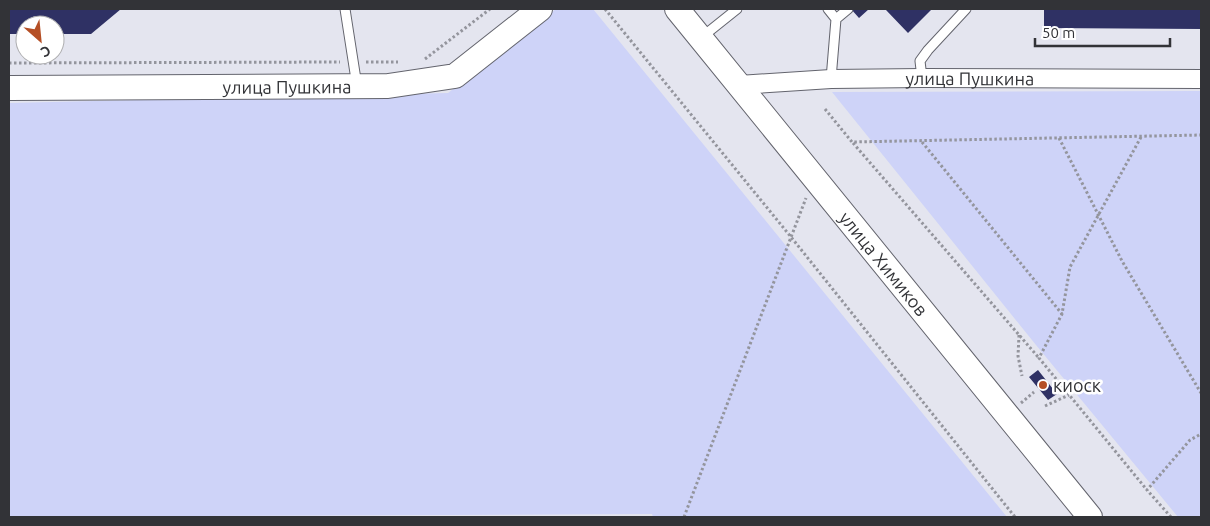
<svg xmlns="http://www.w3.org/2000/svg" width="1210" height="526" font-family="Ubuntu,sans-serif">
	<style>
		.green { fill: #ced3f8 }
		.building { fill: #2f3164 }
		.lines { fill: none; stroke-linecap: round; stroke-linejoin: round }
		.lane-casing { stroke: #63646d; stroke-width: 11 }
		.street-casing { stroke: #63646d; stroke-width: 20 }
		.secondary-casing { stroke: #63646d; stroke-width: 26 }
		.path { stroke: #94959d; stroke-width: 3; stroke-dasharray: 2.5 2.5; stroke-linecap: butt }
		.lane { stroke: #fff; stroke-width: 9 }
		.street { stroke: #fff; stroke-width: 18 }
		.secondary { stroke: #fff; stroke-width: 24 }
		.poi-dot { fill: #b54f25; stroke: #fff; stroke-width: 2 }
		.labels { text-anchor: middle; dominant-baseline: central; stroke-width: 5; stroke-linejoin: round; paint-order: stroke }
		.street-label { font-size: 18px; fill: #323337; stroke: #fff }
		.poi-label { font-size: 18px; fill: #323337; stroke: #fff; text-anchor: start }
	</style>
	<rect width="100%" height="100%" fill="#e4e5ef"/>
	<path class="green" d="M556,9H593L1007,517H653L652,514L9,517V103L448,93Z
		M1201,91V517H1178L1036,345L832,92Z"/>
	<path class="building" d="M9,9H121L91,34H55V25H25V34H9Z
		M851,9H869L859,18Z
		M888,9H932L908,33L886,10Z
		M1044,9H1201V29L1044,28Z
		M1038,370L1057,394L1048,400L1029,377Z"/>
	<g class="lines">
		<g class="lane-casing">
			<path id="lane" d="M345,9L357,86
				M828,9L836,19
				M702,37L737,9
				M922,78L920,61L928,50L966,9
				M831,79L836,19L848,9"/>
		</g>
		<g class="street-casing">
			<g id="street">
				<path id="s1" d="M739,85L831,79L922,78L1201,79"/>
			</g>
		</g>
		<g class="secondary-casing">
			<g id="secondary">
				<path id="s2" d="M677,9L1090,517"/>
				<path id="s3" d="M9,88L388,86L455,76L540,9"/>
			</g>
		</g>
		<path class="path" d="M605,9L791,237L1015,517
			M425,59L490,9
			M366,62H398
			M9,63L340,62
			M825,109L852,142L1201,135
			M1141,137L1070,267L1062,314L1039,358L1147,490
			M1059,138L1122,261L1201,393
			M922,142L1062,314
			M853,143L1039,358
			M1019,335L1018,356L1022,376
			M1021,403L1034,392
			M1045,406L1069,395
			M684,517L806,198
			M1171,517L1147,490L1190,440L1201,434"/>
		<use href="#lane" class="lane"/>
		<use href="#street" class="street"/>
		<use href="#secondary" class="secondary"/>
	</g>
	<circle class="poi-dot" cx="1043" cy="385" r="5"/>
	<g class="labels">
		<g class="street-label">
			<text stroke="none"><textPath href="#s1" startOffset="231">улица Пушкина</textPath></text>
			<text stroke="none"><textPath href="#s3" startOffset="278">улица Пушкина</textPath></text>
			<text stroke="none"><textPath href="#s2" startOffset="328">улица Химиков</textPath></text>
		</g>
		<g class="poi-label">
			<text x="1053" y="385">киоск</text>
		</g>
	</g>
	<rect width="1210" height="526" fill="none" stroke="#323337" stroke-width="20"/>
	<g transform="translate(40 40) rotate(153)"><circle r="24" fill="#ffffff" stroke="#adadaf"/>
	<path d="M0-4L9 19L0 12L-9 19Z" fill="#b54f25"/>
	<text y="-8" font-size="14" font-weight="bold" text-anchor="middle" fill="#323337">С</text>
	</g>
	<path d="M1035 38v8h135v-8" fill="none" stroke="#323337" stroke-width="2.5"/>
	<text x="1042" y="38" font-size="15" fill="#323337" stroke="#ffffff" stroke-width="4" paint-order="stroke">50 m</text>
</svg>
